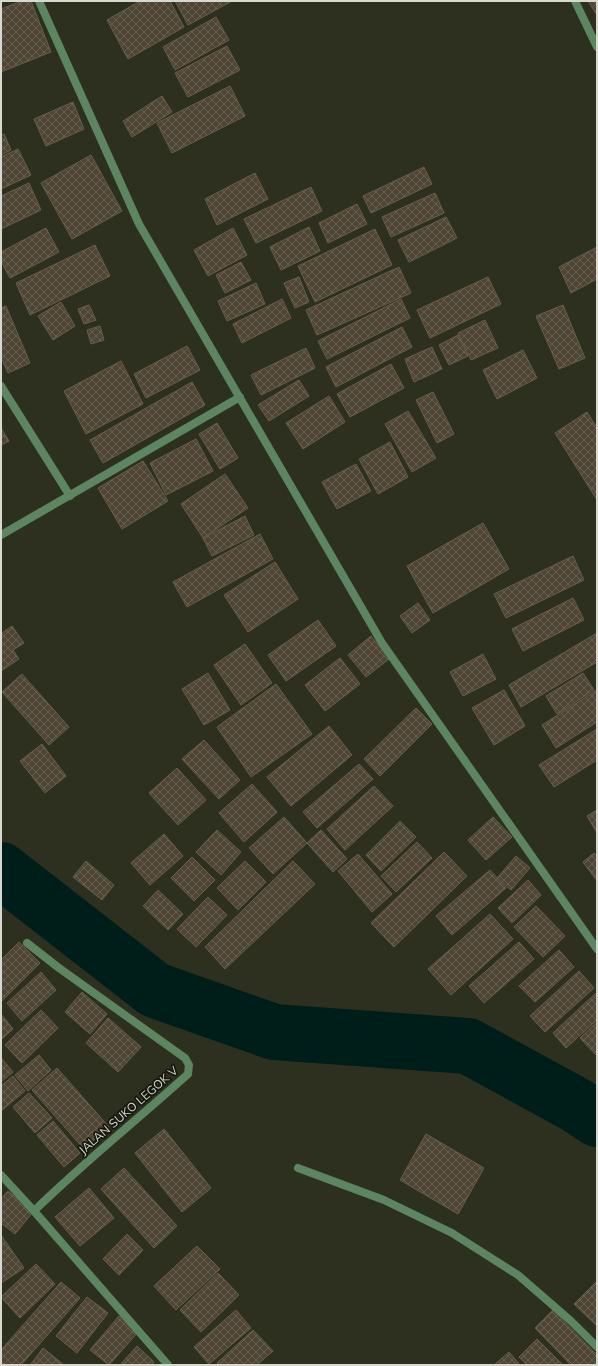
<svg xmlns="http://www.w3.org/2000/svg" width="598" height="1366" font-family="Mulish,sans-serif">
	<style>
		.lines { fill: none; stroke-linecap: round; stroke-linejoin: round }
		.river { stroke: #001e19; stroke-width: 56 }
		.building { fill: url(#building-cross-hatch); stroke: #685e4c }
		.minor { stroke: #5c8562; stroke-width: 8 }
		.labels { text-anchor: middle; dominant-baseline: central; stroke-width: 3.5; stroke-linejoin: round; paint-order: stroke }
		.street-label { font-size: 12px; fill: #d8d9ce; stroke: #16170f }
	</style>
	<defs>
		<pattern id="building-cross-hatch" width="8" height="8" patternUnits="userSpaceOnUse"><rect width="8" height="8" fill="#4f4534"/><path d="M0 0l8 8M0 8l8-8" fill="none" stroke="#685f50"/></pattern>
	</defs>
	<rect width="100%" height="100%" fill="#2d301e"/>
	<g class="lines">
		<path class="river" d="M1,870L155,990L274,1032L468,1046L576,1105L597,1119"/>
	</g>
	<path class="building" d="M22,1H31L51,52L1,72V9Z
		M140,1H170L184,27L128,59L107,20Z
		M175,1H232L188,25Z
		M588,1H597V15Z
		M216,17L229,40L175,70L163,47Z
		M227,46L240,70L188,97L175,73Z
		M230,86L245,116L172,153L157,123Z
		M162,96L172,112L132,137L123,121Z
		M73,102L84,129L46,146L34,119Z
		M4,134L11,150L1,155V135Z
		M18,149L31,175L1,189V157Z
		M91,155L122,211L72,239L41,183Z
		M424,167L432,184L371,213L363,196Z
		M255,173L268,199L217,225L205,199Z
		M29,183L41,210L1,229V196Z
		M311,187L322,211L256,243L244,219Z
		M435,193L444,213L391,237L382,217Z
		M357,204L367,224L328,243L319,223Z
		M446,217L457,238L409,262L398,240Z
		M309,227L320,251L281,270L270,247Z
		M46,228L59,252L10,278L1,261V252Z
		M233,228L247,255L208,276L194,250Z
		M375,229L392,265L315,302L298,266Z
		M95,245L110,276L30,315L16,283Z
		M597,247V279L571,293L559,267Z
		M241,262L251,280L225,293L216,275Z
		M399,267L411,293L317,335L306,310Z
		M299,277L309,302L295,308L284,283Z
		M488,277L501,304L430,338L417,310Z
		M256,283L265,304L227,321L218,301Z
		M282,299L291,318L242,343L233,324Z
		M401,299L410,318L327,359L318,341Z
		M61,302L75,326L53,340L38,316Z
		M89,305L96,320L84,324L78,309Z
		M563,305L585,358L559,369L536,316Z
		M6,306L30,363L8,373L1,357V308Z
		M485,320L498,348L471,360L458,333Z
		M100,326L104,340L91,344L87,330Z
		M402,327L412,347L336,387L326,367Z
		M458,335L468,356L449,365L439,345Z
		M187,346L200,370L146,398L134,374Z
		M432,347L442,369L414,382L405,359Z
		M306,348L315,368L261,395L251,375Z
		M523,350L537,378L497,399L483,370Z
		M121,361L143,404L86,434L64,391Z
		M391,364L404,388L350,417L337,394Z
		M299,380L309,396L269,421L258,405Z
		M192,382L205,405L103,463L90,440Z
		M433,392L454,434L437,443L416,400Z
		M329,396L345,422L303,449L286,423Z
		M408,411L436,458L412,472L385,424Z
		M587,412L597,428V500L555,433Z
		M217,423L238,458L220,469L199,434Z
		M1,428L9,441L1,445Z
		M196,439L213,471L166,495L150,463Z
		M390,442L408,477L378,494L359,459Z
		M143,461L168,501L122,529L98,488Z
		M356,464L371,491L337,509L322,482Z
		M225,474L248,508L203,538L181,504Z
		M245,516L254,535L212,556L203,538Z
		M483,523L509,569L433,613L407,566Z
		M260,534L273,559L187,607L173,582Z
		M573,556L584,580L506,618L494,594Z
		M275,562L298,599L248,632L224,595Z
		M573,598L584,620L523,651L512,629Z
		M418,603L430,620L412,633L400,616Z
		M318,620L336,646L286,681L268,655Z
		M12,626L24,643L13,650L19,659L1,671V632L2,633Z
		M597,633V662L521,707L509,685Z
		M371,636L389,659L366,677L348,655Z
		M245,644L272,683L241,705L214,665Z
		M483,654L496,679L463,696L450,672Z
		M340,658L360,684L325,711L305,685Z
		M208,673L230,710L204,725L182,689Z
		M583,673L594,690L557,714L546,696Z
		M22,674L69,727L49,745L2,692Z
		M276,684L312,734L251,777L217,727Z
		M504,690L525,726L494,745L472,708Z
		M597,690V722L556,748L542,725Z
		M416,708L432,724L380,776L364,759Z
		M329,726L352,755L291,806L267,777Z
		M597,729V760L554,787L539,765Z
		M204,740L240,780L219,799L182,759Z
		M42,744L66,776L45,793L20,761Z
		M359,764L373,779L317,828L303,812Z
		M177,768L206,800L178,825L149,793Z
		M252,784L277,812L244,842L219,813Z
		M374,786L393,806L345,850L327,829Z
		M597,810V833L587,816Z
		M284,817L307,843L273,874L249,848Z
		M493,817L512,837L486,860L468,840Z
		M400,821L416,837L381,871L366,855Z
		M217,830L241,852L221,875L196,852Z
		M321,830L347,859L333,872L307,843Z
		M164,834L183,856L150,885L131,863Z
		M417,842L432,858L396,892L381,876Z
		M444,852L467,876L394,947L371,923Z
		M594,853L597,857V881L583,862Z
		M358,854L392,894L372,912L338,871Z
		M516,856L530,868L511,890L497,878Z
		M192,857L215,880L194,901L171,878Z
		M86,861L114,885L102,900L73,877Z
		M245,861L266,882L238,910L217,888Z
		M293,861L315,884L225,969L205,947Z
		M490,870L506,888L452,935L436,916Z
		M528,880L541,895L512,923L498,908Z
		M158,890L183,914L168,930L143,906Z
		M208,897L227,915L196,947L177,929Z
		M536,906L565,936L543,957L514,927Z
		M490,914L513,939L451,995L428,969Z
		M19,942L40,963L1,1002V960Z
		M519,942L534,959L484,1003L469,986Z
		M559,950L574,967L535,1002L519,986Z
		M579,971L594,988L545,1032L530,1016Z
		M41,972L56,990L22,1021L7,1003Z
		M82,992L107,1014L90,1034L65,1012Z
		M597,992V1020L566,1048L553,1033Z
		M41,1010L58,1028L22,1063L5,1045Z
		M1,1014L13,1029L1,1040Z
		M108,1018L141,1047L118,1072L86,1043Z
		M597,1022V1056L580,1038Z
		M39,1055L51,1070L28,1091L15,1075Z
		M1,1058L13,1072L1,1082Z
		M57,1068L109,1127L84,1149L32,1090Z
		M13,1076L25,1091L1,1111V1086Z
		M29,1093L52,1118L35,1133L13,1107Z
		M53,1121L80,1153L64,1167L37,1135Z
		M164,1129L211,1188L182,1212L135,1153Z
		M426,1134L484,1168L458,1214L400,1180Z
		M124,1168L177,1226L154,1248L101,1189Z
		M89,1188L114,1218L80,1246L55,1217Z
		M8,1191L33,1212L15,1234L1,1223V1199Z
		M127,1234L143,1250L119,1275L103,1259Z
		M1,1235L24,1268L1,1283Z
		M197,1246L220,1269L176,1310L154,1286Z
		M36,1264L55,1284L20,1318L1,1297Z
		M218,1273L239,1295L201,1332L180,1310Z
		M597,1281V1326L574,1304Z
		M61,1282L80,1298L21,1365H3L1,1363V1350Z
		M87,1297L108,1313L77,1353L56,1336Z
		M236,1310L251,1328L209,1364L194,1347Z
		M553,1310L597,1355V1365H571L535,1328Z
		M119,1316L138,1332L109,1365L90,1350Z
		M253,1330L273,1351L257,1365H219L217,1363Z
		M537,1339L563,1365H527L519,1357Z
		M137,1346L154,1362L152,1365H120Z
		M43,1348L64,1365H33L31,1364Z
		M509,1352L520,1365H494Z"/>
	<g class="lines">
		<path class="minor" d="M39,1L139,224L382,643L597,949
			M575,1L597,47
			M1,386L70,496
			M1,535L240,397
			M27,943L59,968L185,1058L189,1065L188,1074C137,1120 83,1163 34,1211L168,1365
			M298,1168L384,1200L452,1233L518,1275L571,1321L597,1347
			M1,1175L34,1211"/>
	</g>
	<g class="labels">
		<g class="street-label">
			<text transform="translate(128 1110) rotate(-41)">JALAN SUKO LEGOK V</text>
		</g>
	</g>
	<rect width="598" height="1366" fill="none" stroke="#d8d9ce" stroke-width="4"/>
</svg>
